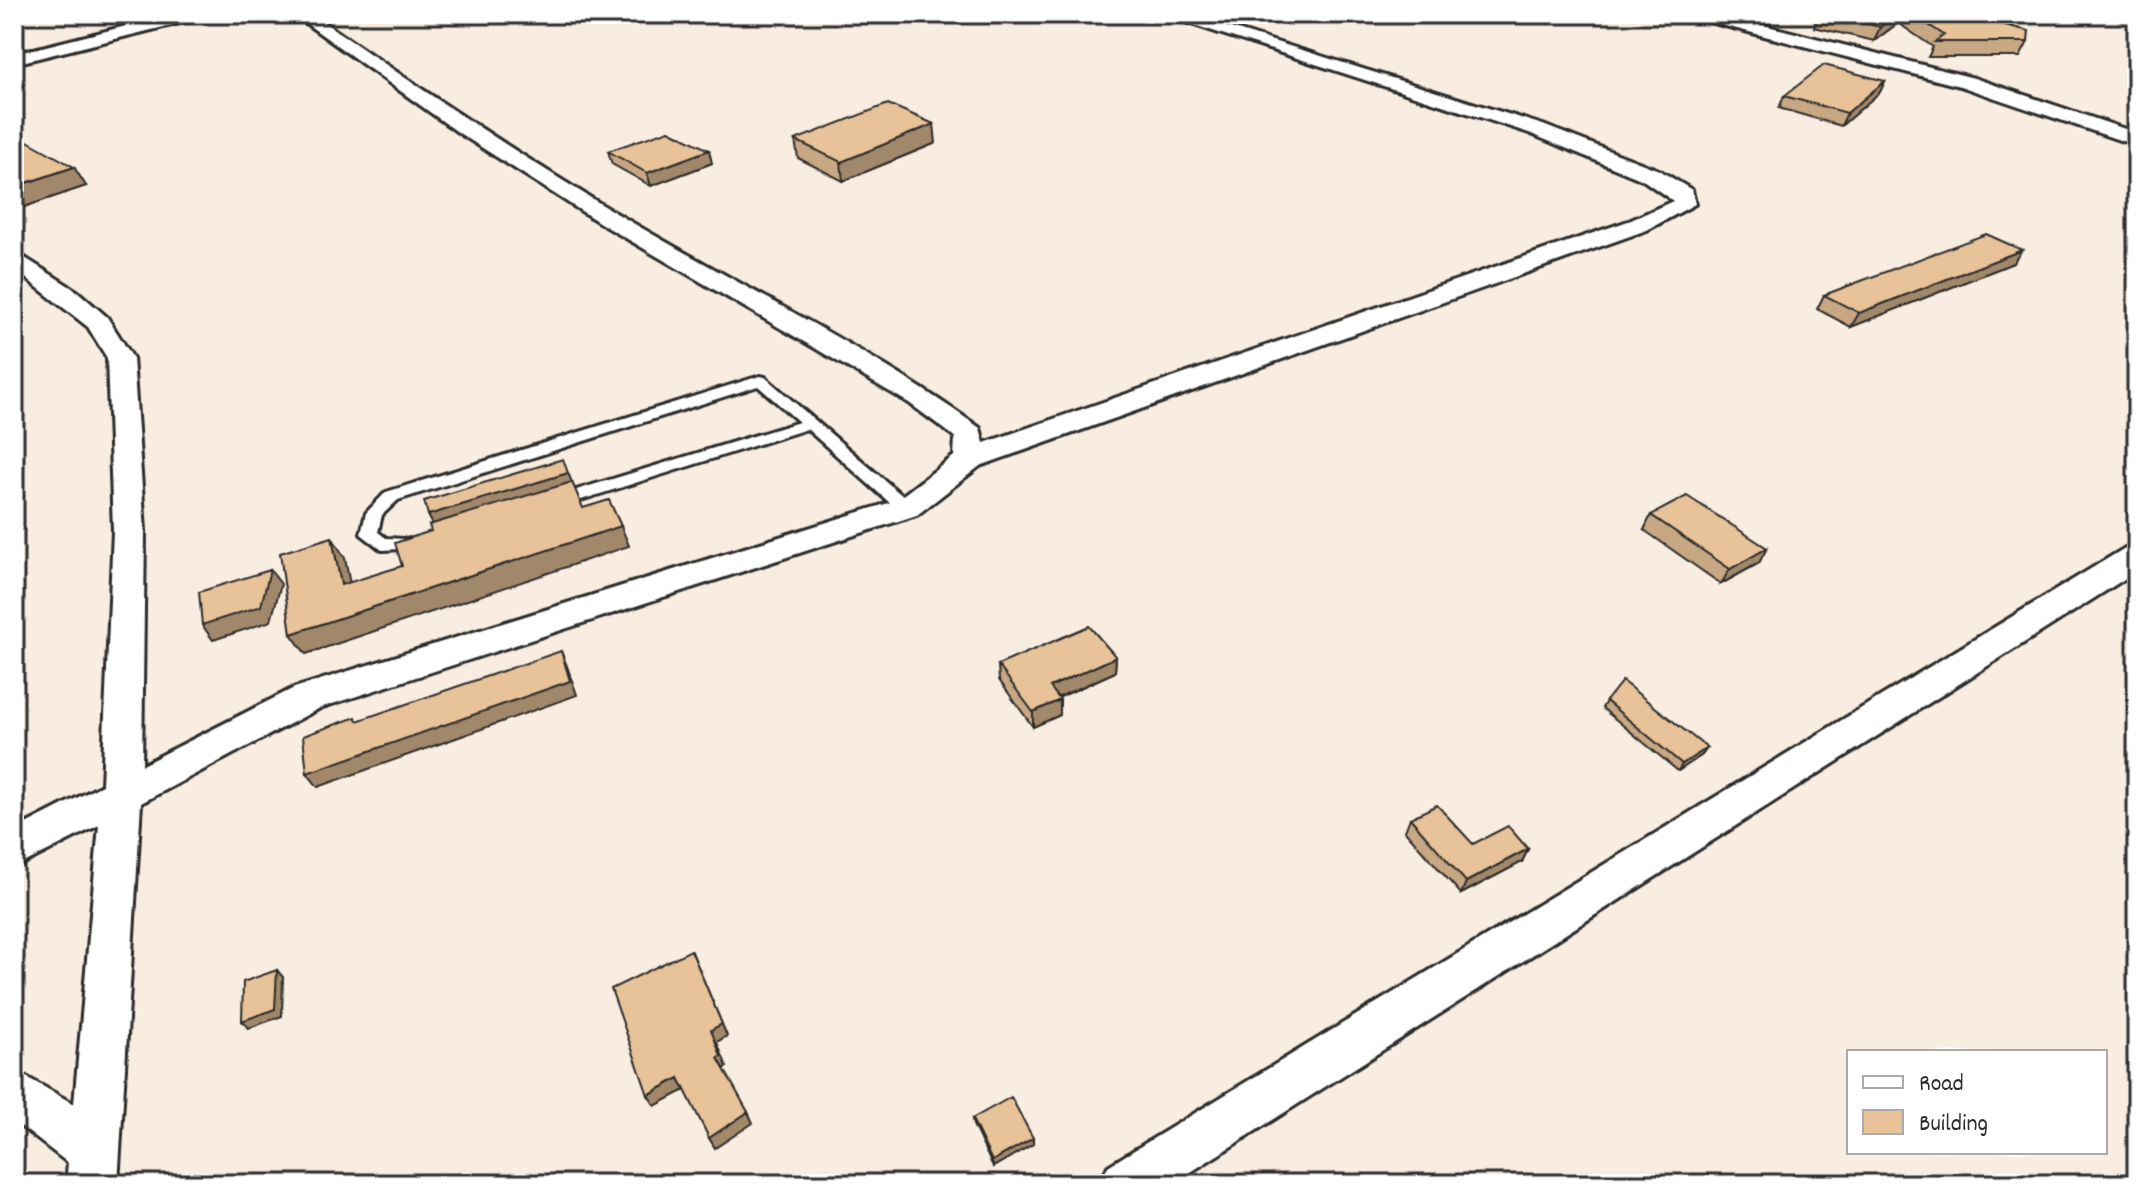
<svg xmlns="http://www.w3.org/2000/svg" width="2151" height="1198" font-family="Dekko,sans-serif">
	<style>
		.built { fill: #f8ede0; fill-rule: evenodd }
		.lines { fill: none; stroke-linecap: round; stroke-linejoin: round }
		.lane-casing { stroke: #2b2b2b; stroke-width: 6 }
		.street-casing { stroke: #2b2b2b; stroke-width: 6 }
		.lane { fill: #fff; fill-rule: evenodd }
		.street { fill: #fff; fill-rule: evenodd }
		.wall { fill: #c8a884; stroke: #2b2b2b; stroke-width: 2 }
		.shaded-wall { fill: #a2886b; stroke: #2b2b2b; stroke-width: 2 }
		.building { fill: #e8c399; stroke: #2b2b2b; stroke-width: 2 }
	</style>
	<rect width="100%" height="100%" fill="#fff"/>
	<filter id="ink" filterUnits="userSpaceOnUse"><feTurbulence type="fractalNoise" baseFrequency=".0125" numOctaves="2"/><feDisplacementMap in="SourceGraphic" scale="16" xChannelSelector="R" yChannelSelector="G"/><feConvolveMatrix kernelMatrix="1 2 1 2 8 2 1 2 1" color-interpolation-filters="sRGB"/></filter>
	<g filter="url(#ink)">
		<path class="built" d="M14,14H2137V1184H14ZM1849,1052H2105V1152H1849Z"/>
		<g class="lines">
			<g class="lane-casing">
				<path id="lane" d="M760,376L765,377L912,504L914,508L912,512H900L807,429L562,506H550L548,502L550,498L799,422L758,386L398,500L382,515L378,532L386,538L423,540L426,544L423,548L382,550L361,534L366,513L386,492Z"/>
			</g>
			<g class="street-casing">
				<path id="street" d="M174,14H202L200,18L14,64V54Z
					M293,14H312C412,83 512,151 616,213C737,285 866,346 980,428L984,443L1631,220L1673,201L1643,180L1529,133L1160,14H1186L1543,125L1659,170L1692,190L1695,204L1647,230L980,466L917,515L320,708L141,803L118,1184H66L68,1163L14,1121V1070L74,1104L99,825L14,868V830L102,785L113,531L107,358L88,327L14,269V251L77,291L107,317L133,358L145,531L142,765L294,688L895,501L954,456L955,437L909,403L600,223L459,133Z
					M1692,14H1720L1974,78L2137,133V146L1960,86L1694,18Z
					M2137,545V571L1172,1184H1100L1108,1166L2125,548Z"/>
			</g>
			<use href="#lane" class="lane"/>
			<use href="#street" class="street"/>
		</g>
		<path class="wall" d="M1819,14H1955L1965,16L2018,14L2012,27L2028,42L2020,57H1928L1933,47L1898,23L1874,41L1814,27Z
			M1885,81L1880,92L1841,126L1779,108L1784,96Z
			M795,140L936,143L843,181L798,158Z
			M14,142L86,186L21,208L14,204Z
			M608,151L712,163L651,186L612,164Z
			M2013,263L1851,327L1817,309L1824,295Z
			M1651,515L1759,563L1721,584L1644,530Z
			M1116,657L1115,672L1058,698L1060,715L1033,727L999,680L998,665Z
			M1606,701L1707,748L1702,755L1678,771L1602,708Z
			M1410,818L1473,844L1528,849L1522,862L1461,894L1405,831Z
			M972,1119L1033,1138V1144L993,1167L973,1125Z"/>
		<path class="shaded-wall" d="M1898,14H1902L1898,23L1874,41L1880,27Z
			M2018,14L2012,27L2005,25Z
			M1885,81L1880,92L1841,126L1847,113Z
			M934,124L936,143L843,181L841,162Z
			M709,150L712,163L651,186L647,173Z
			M74,167L86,186L21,208L14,198V187Z
			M2022,250L2013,263L1851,327L1859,313Z
			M568,473L574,487L435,529L428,515Z
			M621,526L629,546L306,654L291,634Z
			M332,537L345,558L354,606L341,585Z
			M1767,548L1759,563L1721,584L1730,569Z
			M270,570L281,584L271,621L213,640L202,625Z
			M561,651L567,666L577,695L318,787L307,773Z
			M1116,657L1115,672L1050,701V687Z
			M1060,700V715L1033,727V712Z
			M1707,748L1702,755L1678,771L1682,764Z
			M1528,849L1522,862L1461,894L1466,882Z
			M691,950L727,1036L717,1042L727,1067L724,1069L718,1058Z
			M277,970L283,977L282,1016L249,1028L242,1021Z
			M679,1078L685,1090L655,1106L648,1095Z
			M748,1112L753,1123L715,1148L709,1138Z
			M1033,1138V1144L993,1167L992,1161Z"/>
		<path class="building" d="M1826,14H1898L1880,27Z
			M1912,14H1955L1965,16L1968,14H2018L2005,25L2029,31L2028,42H1935L1944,35Z
			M1824,65L1885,81L1847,113L1784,96Z
			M888,104L934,124L841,162L795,140Z
			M669,130L709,150L647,173L608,151Z
			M24,139L74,167L14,187V142Z
			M1986,234L2022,250L1859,313L1824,295Z
			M563,459L568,473L428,515L424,501Z
			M572,482L583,508L609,500L621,526L291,634L280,553L332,537L341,585L402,566L395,543L431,531L429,525Z
			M1687,496L1767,548L1730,569L1651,515Z
			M270,570L261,606L202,625L199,592Z
			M1089,626L1116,657L1050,687L1060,700L1033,712L998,665Z
			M561,651L570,681L307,773L303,736L356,717L357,721Z
			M1622,681L1707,748L1682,764L1606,701Z
			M1437,805L1473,844L1508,826L1528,849L1466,882L1410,818Z
			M691,950L722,1024L711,1030L721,1056L718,1058L748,1112L709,1138L679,1078L648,1095L611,989Z
			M277,970L275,1009L242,1021L243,982Z
			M1011,1097L1033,1138L992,1161L972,1119Z"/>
	</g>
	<rect width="2151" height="1198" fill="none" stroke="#fff" stroke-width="48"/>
	<rect x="24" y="24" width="2103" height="1150" fill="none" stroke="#2b2b2b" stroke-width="3" filter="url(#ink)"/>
	<rect x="1847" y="1050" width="260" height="104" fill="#ffffff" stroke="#aaaaaa" stroke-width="2"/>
	<rect x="1863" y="1076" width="40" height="12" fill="#ffffff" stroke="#aaaaaa" stroke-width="2"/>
	<text x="1919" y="1090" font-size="24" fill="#2b2b2b">Road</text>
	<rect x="1863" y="1110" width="40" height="24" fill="#e8c399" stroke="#aaaaaa" stroke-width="2"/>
	<text x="1919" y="1130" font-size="24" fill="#2b2b2b">Building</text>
</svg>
